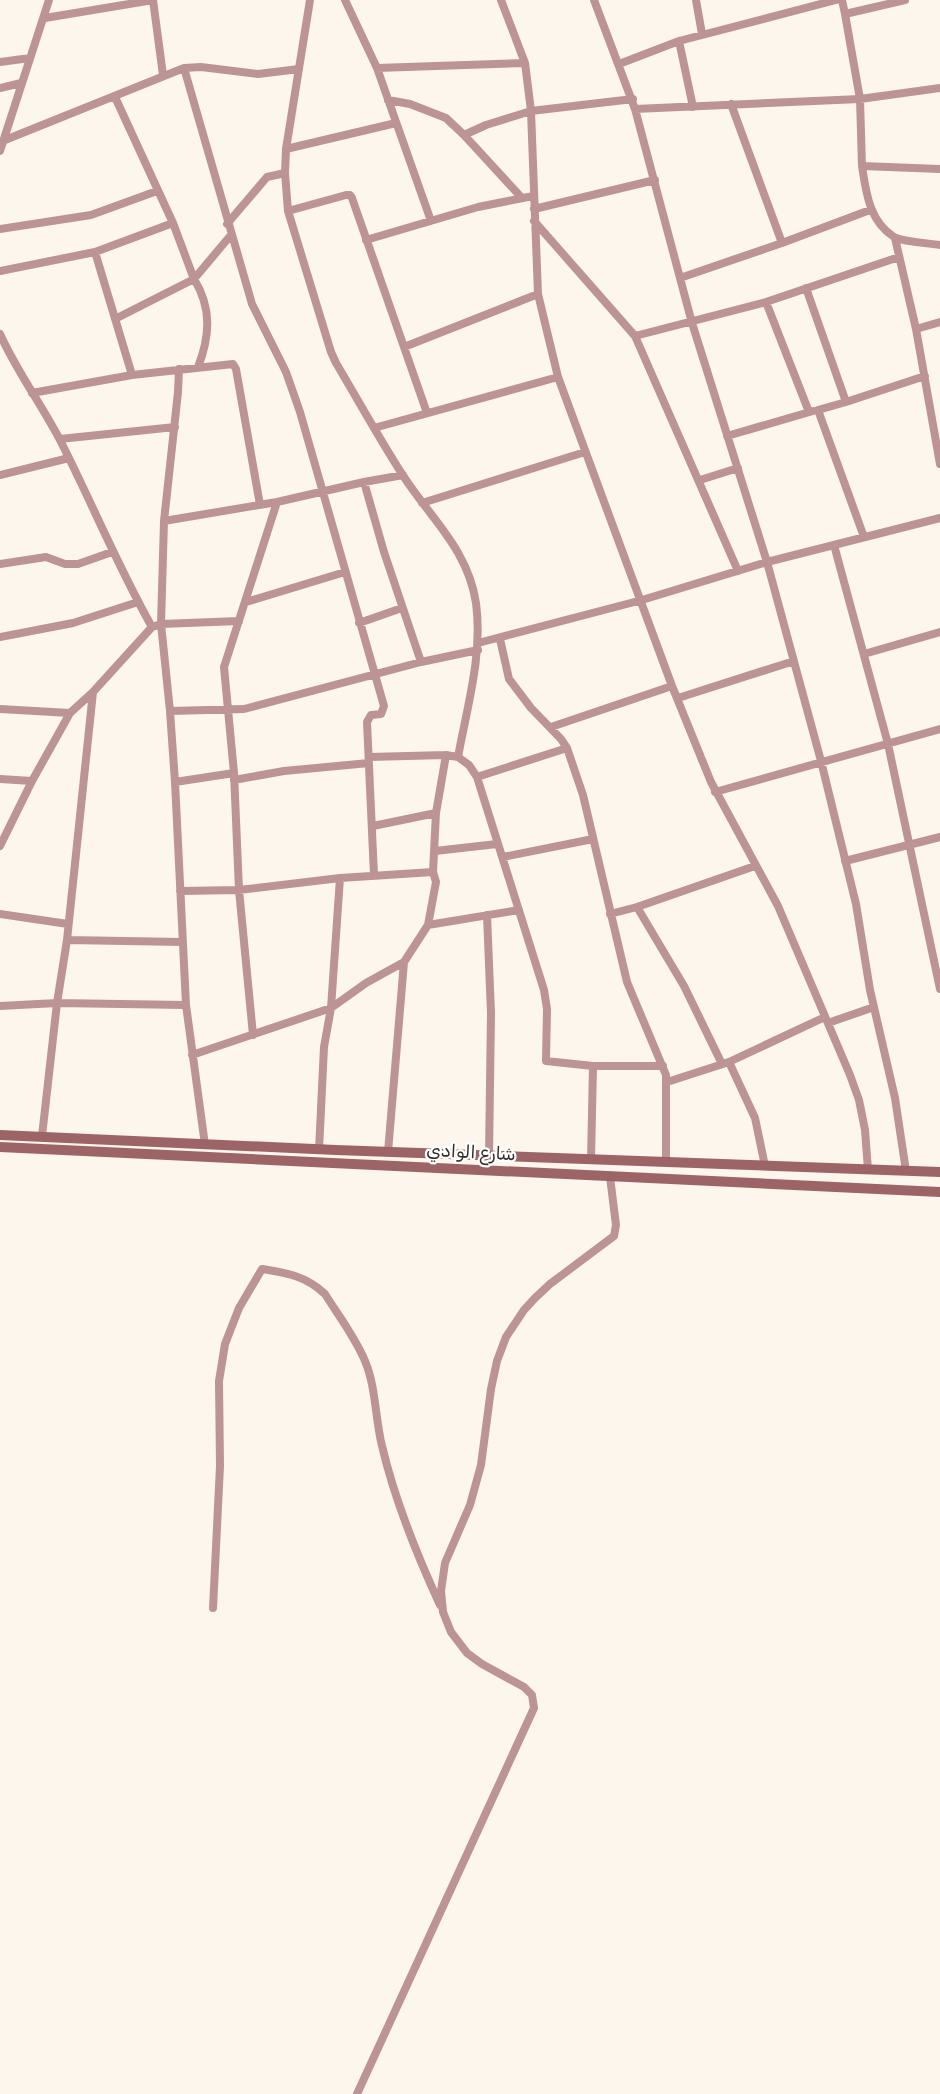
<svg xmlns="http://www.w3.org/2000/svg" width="940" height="2094" font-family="Rubik,'Noto Naskh Arabic',sans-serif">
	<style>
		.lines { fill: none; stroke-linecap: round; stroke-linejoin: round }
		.minor { stroke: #bd9495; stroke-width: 8 }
		.secondary { stroke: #9d6467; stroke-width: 10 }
		.labels { text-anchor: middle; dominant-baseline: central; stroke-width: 4.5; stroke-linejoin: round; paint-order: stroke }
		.street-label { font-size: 18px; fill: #352e26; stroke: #fff }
	</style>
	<rect width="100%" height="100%" fill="#fdf6ed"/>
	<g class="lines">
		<path class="minor" d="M153,0L163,75
			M310,0L286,149L285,173L288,211L331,352L336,363C358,400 379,438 402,474C430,518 468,549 476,603C483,655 467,707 458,757L446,755L436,813L433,872L436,882L428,925L404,962L388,1152
			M345,0L377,68L431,221
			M594,0L635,109L860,99L940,88
			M696,0L702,34
			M842,0L845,14
			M905,0L845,14L860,99L862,166L940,169
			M45,18L153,0
			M0,62L30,58
			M619,64L679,41
			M184,68L252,304L286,372L300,412L384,706L381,714L371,715L367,722L374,875
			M377,68L525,63
			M0,88L21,83
			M115,97L173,223L194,279L115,319
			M633,99L531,111L538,294L558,377L672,686L711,782L778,906L850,1075L859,1100L865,1130L868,1170
			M388,100L410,104L446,118L464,135L521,197
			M731,104L782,243L870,210
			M693,107L679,41L836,0
			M635,109L692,323L767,562L821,761L856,904L870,990L895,1098L906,1171
			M464,135L486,125L531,111L525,63L501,0
			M5,140L184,68L201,67L258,74L299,69
			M286,149L396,123
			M0,151L49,0
			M862,166C866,192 869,221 894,237C903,242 928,243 940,245
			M534,209L655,180
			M288,211L346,195H350L352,198L427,413
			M534,221L635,336L738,571
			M227,224L267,177L285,173
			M0,229L91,215L157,191
			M895,238L916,329L940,464
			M366,240L478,207L533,196
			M95,252L132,375
			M0,271L95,252L173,223
			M680,278L782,243
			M806,288L846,402L818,410L864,537
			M766,302L809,412
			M916,329L940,322
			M0,334C17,372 42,405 61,442C92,503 118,567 152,627L161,624L170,711L175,782L186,1005L205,1145
			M635,336L766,302L899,257
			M404,347L538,294
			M198,367C210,336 212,308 194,279L231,235
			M179,369L178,392L164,521L161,624L239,621
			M32,393L132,375L233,364L236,369L260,505
			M846,402L925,376
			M374,428L558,377
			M727,436L813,411
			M60,439L175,427
			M0,475L69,458
			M700,480L738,468
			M364,482L384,552L421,662
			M422,503L585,452
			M164,521L277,502L364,482L403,475
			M834,545L888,744L940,989
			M0,564L46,557L65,564H78L112,552
			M246,602L345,572
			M359,623L402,608
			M0,637L73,623L138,602
			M500,639L509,679L531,708L561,739L567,748L583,795L627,982L666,1075V1162
			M478,643L642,600L767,562L940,518
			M864,654L940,632
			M678,698L794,661
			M0,709L70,713
			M170,711L244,709L421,662L478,650
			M551,727L672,686
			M369,757L446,755
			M458,757L469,765L477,777L544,990L547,1009L546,1061L593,1066H663
			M477,777L567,748
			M0,779L32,781
			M234,780L284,771L369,763
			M175,782L234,773
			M715,792L940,729
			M373,826L436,813
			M0,846L32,781L70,713L93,692L152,627
			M435,851L497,844
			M503,857L593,839
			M845,861L940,837
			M180,891L239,890L340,878L433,872
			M637,907L684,986L722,1064
			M0,914L68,924
			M610,914L637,907L755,866
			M487,915L491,1013L489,1156
			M428,925L519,910
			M67,940L182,942
			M0,1006L57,1003L186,1005
			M828,1023L874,1007
			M253,1035L239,890L234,773L224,667L277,502
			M192,1055L331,1008L366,983L404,962
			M729,1062L755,1118L765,1166
			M667,1082L729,1062L825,1017
			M42,1136L57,1003L67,940L93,692
			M319,1150L324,1047L331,1008L340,878
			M591,1160L593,1066
			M213,1608L220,1466L219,1381L225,1344L239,1308L262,1269C287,1273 306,1276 325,1294C338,1315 355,1337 365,1361C376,1387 375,1418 382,1446C395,1501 416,1553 440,1605
			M357,2094L534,1708L532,1695L524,1687L482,1664L467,1653L451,1632L443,1612L441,1591L445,1563L470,1505L481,1465L491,1389L497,1361L506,1337L524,1310L535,1298L550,1284L614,1236L616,1225L610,1177"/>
		<path class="secondary" d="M0,1135L336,1150L940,1172
			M0,1147L940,1192"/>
	</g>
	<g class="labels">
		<g class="street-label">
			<text transform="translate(471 1152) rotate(3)">شارع الوادي</text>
		</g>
	</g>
</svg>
